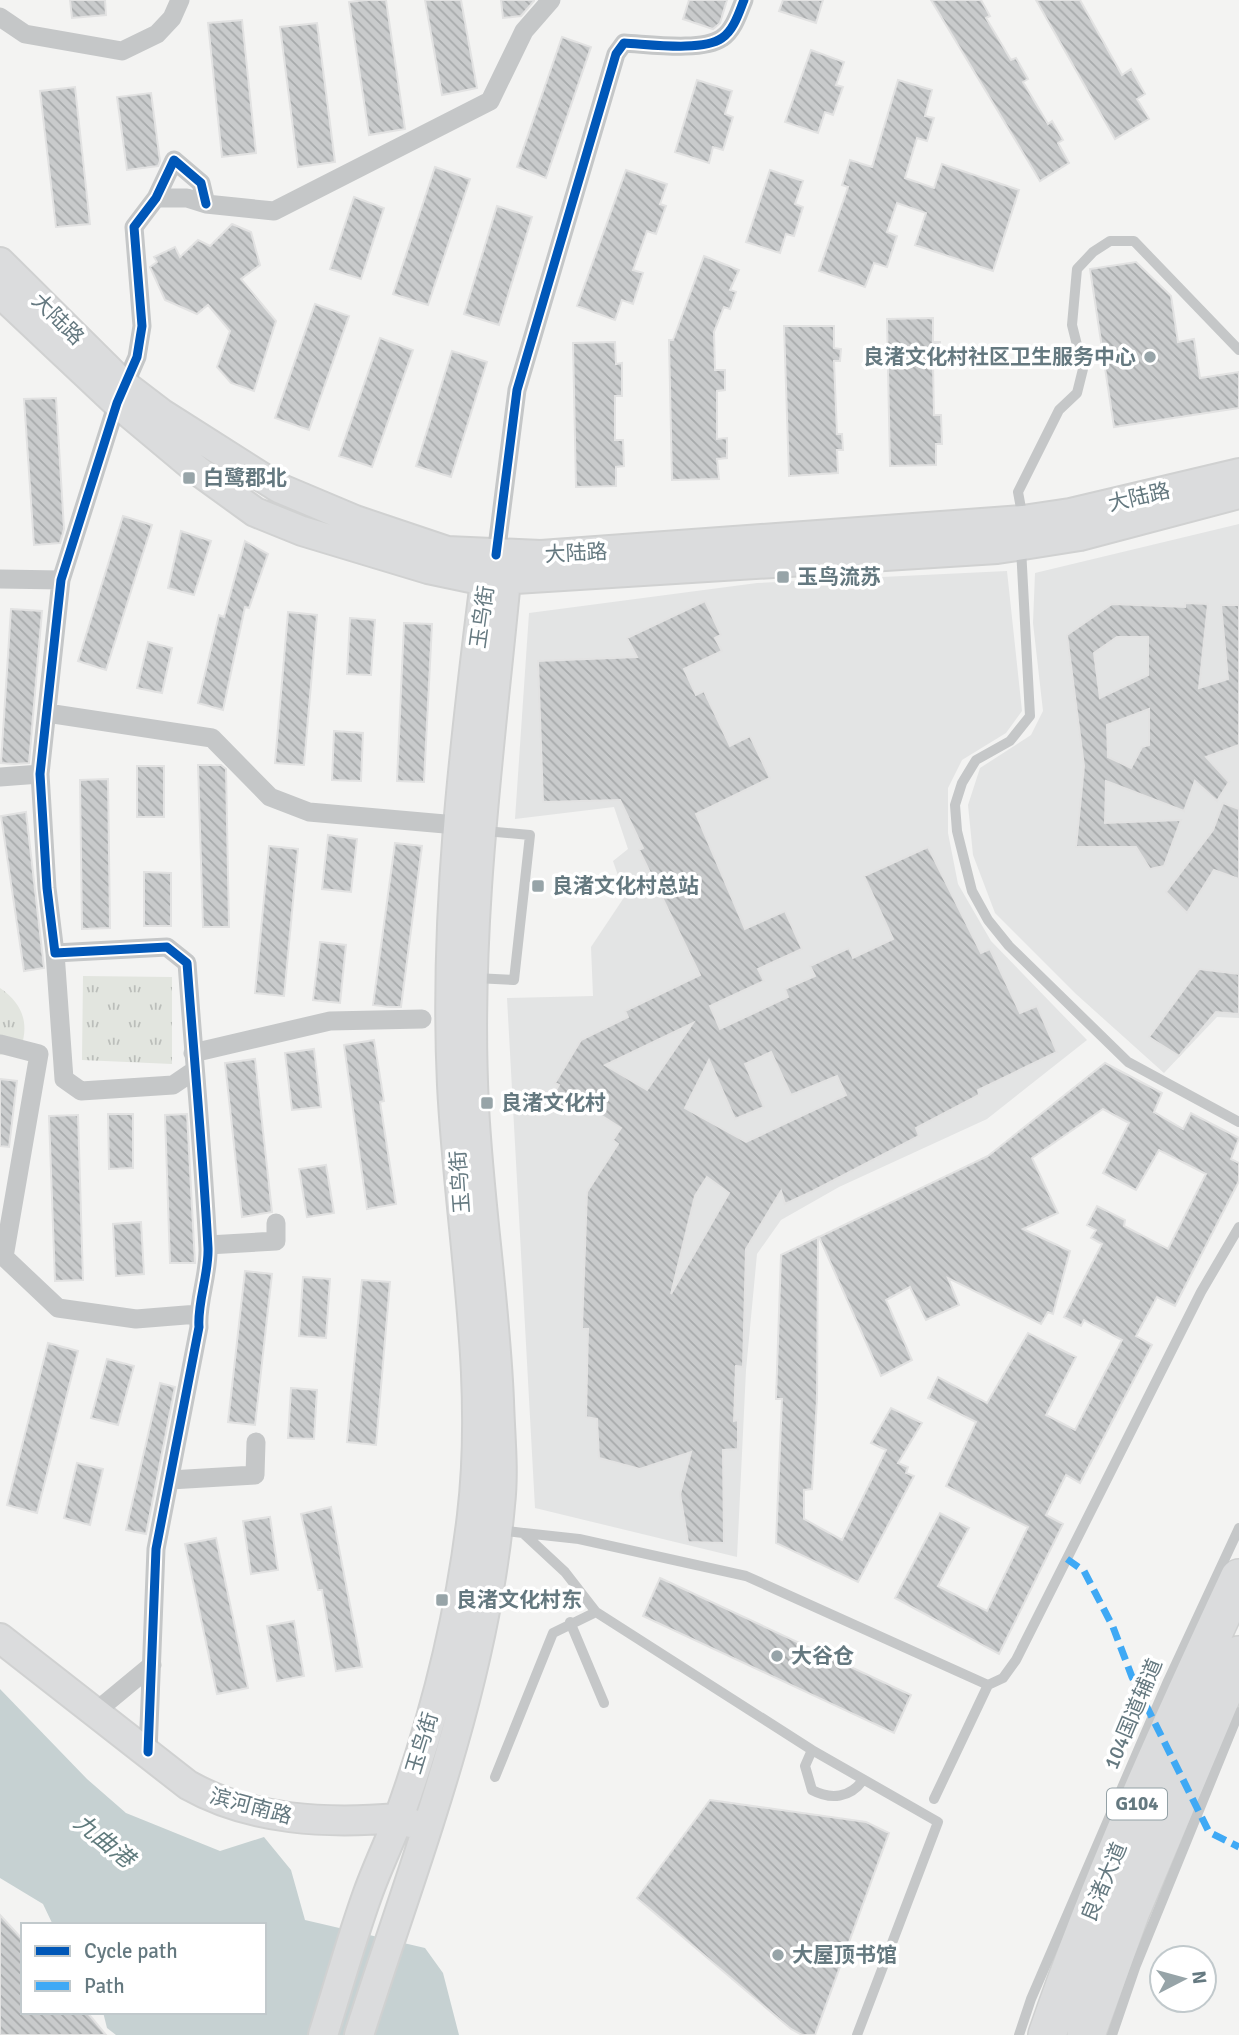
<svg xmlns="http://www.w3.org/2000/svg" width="1239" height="2035" font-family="Signika,'Noto Sans SC',sans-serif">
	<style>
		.built { fill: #e3e4e4 }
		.grass { fill: url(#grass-tufts) }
		.water { fill: #c6d1d2 }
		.building { fill: url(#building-back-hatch); stroke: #e2e2e2; stroke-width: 2; fill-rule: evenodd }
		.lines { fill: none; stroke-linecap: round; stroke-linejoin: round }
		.secondary-casing { stroke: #d0d1d1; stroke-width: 32 }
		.highway-casing { stroke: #cfd0d0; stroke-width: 40 }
		.lane { stroke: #c5c7c8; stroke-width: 10 }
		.street { stroke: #c5c7c8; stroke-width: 19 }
		.secondary { stroke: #dbdcdd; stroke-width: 28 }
		.highway { stroke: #dbdcdd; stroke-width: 37 }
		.quiet { stroke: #3fa9f5; stroke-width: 7; stroke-dasharray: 14 7; stroke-linecap: butt }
		.cycleway-casing { stroke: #fff; stroke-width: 13 }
		.cycleway { stroke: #0057b8; stroke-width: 9 }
		.poi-dot { fill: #97a4a8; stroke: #fff; stroke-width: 2.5 }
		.labels { text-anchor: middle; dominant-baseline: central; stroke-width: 7; stroke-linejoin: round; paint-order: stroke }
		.shield { fill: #fff; stroke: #93a1a6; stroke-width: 2 }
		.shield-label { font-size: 19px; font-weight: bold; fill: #657980 }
		.street-label { font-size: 21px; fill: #657980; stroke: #fff }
		.poi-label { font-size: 21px; font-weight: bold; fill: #657980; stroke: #fff; text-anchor: start }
		.water-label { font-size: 23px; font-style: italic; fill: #607b7d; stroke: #fff }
	</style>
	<defs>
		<pattern id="grass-tufts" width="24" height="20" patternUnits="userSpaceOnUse" patternTransform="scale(1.75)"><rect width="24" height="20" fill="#e2e5df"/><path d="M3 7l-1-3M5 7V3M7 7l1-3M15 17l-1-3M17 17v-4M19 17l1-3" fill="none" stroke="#bbbeba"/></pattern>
		<pattern id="building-back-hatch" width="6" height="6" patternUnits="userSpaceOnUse" patternTransform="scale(1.75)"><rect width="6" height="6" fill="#c9cbcc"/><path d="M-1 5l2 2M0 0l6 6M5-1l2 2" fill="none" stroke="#a7aaab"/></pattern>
	</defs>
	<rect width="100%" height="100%" fill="#f3f3f2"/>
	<path class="built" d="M1239,524V1018L1217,1017L1164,1073L1076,994L995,913L973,855L968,805L980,768L1031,735L1043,711L1033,623L1035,573Z
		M1007,571L1022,711L1006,733L962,760L948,788V833L958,884L991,941L1087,1040L987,1119L839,1187L781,1220L757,1254L746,1370L737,1557L535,1508L507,998L593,996L591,947L625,896L613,861L628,849L614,807L515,819L529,613L757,583Z"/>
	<path class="grass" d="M83,976L172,977V1064L82,1060Z
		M0,988C23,1004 30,1024 20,1050L0,1055Z"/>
	<path class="water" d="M0,1689L87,1779L126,1813L220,1851L264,1837L291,1870L305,1920L425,1948L443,1973L459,2035H116L107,2028L103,2012H264V1925H53L43,1904L0,1878Z"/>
	<path class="building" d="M70,0H105L106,15L72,18Z
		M365,0H386L405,129L369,135L349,2Z
		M425,0H461L477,88L442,95Z
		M501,0H534V1L521,16L503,18Z
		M689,0H727L720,23L713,29L683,19Z
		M783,0H823L816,23L779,11Z
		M931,0H981L990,16L986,18L1011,60L1016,58L1028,79L1023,82L1048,124L1052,121L1063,140L1058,143L1069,163L1040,181Z
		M1036,0H1080L1122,75L1131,69L1145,94L1137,99L1149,119L1115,139Z
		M242,20L256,153L222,157L208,23Z
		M317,23L335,162L298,167L280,27Z
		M562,37L591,47L546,178L517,167Z
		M811,50L844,62L836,85L843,87L833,115L825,112L818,133L785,122Z
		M697,80L732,91L725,114L733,117L723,150L713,147L709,163L675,152Z
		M898,80L932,90L925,116L934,118L927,141L917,138L905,178L934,188L942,164L1019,190L993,271L915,245L926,213L897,203L887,232L897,236L887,267L874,263L865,287L819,271L848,187L842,185L850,160L872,167Z
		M75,87L90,224L56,227L40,91Z
		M151,93L160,161L158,166L127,170L117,97Z
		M435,167L470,179L428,305L393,294Z
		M626,170L667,184L660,204L666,206L656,234L647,231L633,270L643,273L633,304L622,300L615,320L577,306Z
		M770,170L803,181L795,204L803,207L794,236L786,234L780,253L746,242Z
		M354,197L384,208L361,279L330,269Z
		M497,206L532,217L499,325L464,314Z
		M232,224L251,232L260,265L241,279L276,321L254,391L231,383L217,367L230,331L208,305L197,314L165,300L150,267L157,262L154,257L175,247L180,257L198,240L210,246Z
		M704,256L739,270L730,290L736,292L730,309L724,307L714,332L715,370H725V390L717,391V439L727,438V458L717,459L719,479L672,480L669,340H673Z
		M1136,262L1171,296L1178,342L1194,339L1200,378L1239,372V408L1114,427L1090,269Z
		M315,304L349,316L309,430L275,418Z
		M933,318V342H940V364H933L934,415H941L942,444H936V465L890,466L887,319Z
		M784,326H834V348L841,349L840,361H834L837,434H842L843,450H837L838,473L789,476Z
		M380,338L413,350L372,467L339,456Z
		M615,342L616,364L622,363V396H615V440H623L624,466L616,467V486L576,487L573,343Z
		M452,351L487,362L451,477L416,466Z
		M56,398L64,529L60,543L34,545L24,399Z
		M123,516L152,525L106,670L78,661Z
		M181,531L211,541L194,595L168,588Z
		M245,541L268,554L249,608L245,607L223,710L198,703L219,615L224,617Z
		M705,601L721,635L715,638L722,651L684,669L696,695L704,691L730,746L750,736L770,778L696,814L745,929L785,911L802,949L758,969L764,981L710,1006L720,1029L788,997L785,989L815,976L810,966L849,948L853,958L893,939L864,876L928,847L981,953L990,949L1020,1013L1037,1006L1057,1052L978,1090L979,1095L916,1128L919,1136L813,1191L785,1204L781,1191L746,1249L743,1367L736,1366L734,1421L738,1420V1449L723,1450L724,1543L688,1542L680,1494L691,1452L640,1469L599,1458L597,1419L586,1417L588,1329H582L587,1192L618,1144L613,1140L621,1128L574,1098L566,1110L550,1100L559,1085L555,1083L581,1040L628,1017L625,1011L700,975L639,850L643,848L620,800L543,802L538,661L637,657L627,638ZM693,1023L647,1090L605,1065ZM771,1052L791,1095L837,1076L846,1095L746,1142L685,1108L709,1060L735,1119L764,1107L745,1064ZM707,1177L729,1193L671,1294L695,1196Z
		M1185,603L1208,604L1199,688L1228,679L1221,605H1239V745L1206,757L1229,782L1217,801L1195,781L1184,811L1106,781L1105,823L1181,820L1164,866L1150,869L1136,847H1076L1084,766L1067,635L1112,604L1185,607ZM1117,637H1148V675L1100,698L1094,653ZM1149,709V745L1142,747L1131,768L1108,757L1107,725Z
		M11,609L42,611L29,763L14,764L1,763Z
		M288,612L317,615L304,765L275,763Z
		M350,618L375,620L371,675L347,674Z
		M404,623L432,624L424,782L397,781Z
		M148,642L172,648L162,693L137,688Z
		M334,731L363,733L361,781L332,780Z
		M198,765H221L226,769L229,927H203Z
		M137,766H164V817H137Z
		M108,779L110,928L82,929L80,780Z
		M1223,803L1239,809V879L1214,870L1187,913L1166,892L1213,830Z
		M26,812L44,968L24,971L1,816Z
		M328,835L357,839L351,892L322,889Z
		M395,843L422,846L401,1007H389L373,1005Z
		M269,846L298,849L284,996L255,993Z
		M144,872L171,873V926H144Z
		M320,942L346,945L340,1003L313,1000Z
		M1199,969L1239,974V1014L1216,1012L1179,1056L1149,1037Z
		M374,1040L384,1101L380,1102L396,1204L367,1209L344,1045Z
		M314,1049L321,1107L292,1110L285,1053Z
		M255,1059L272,1212L242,1217L225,1063Z
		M1105,1063L1162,1093L1154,1112L1183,1129L1191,1113L1239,1138L1231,1159L1239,1163V1181L1175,1306L1157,1297L1136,1336L1152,1345L1080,1483L1066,1475L1046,1515L1063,1524L999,1654L895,1598L940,1513L969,1528L938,1586L987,1611L1028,1527L946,1486L976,1422L928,1398L938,1377L987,1403L1028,1333L1076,1357L1046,1415L1075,1430L1122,1340L1084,1320L1081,1326L1064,1317L1102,1244L1091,1238L1096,1230L1087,1225L1097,1206L1125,1220L1124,1226L1168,1249L1206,1174L1159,1150L1136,1190L1103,1173L1129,1123L1103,1109L1032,1158L1058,1213L1023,1229L1070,1251L1053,1314L1048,1312L1041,1324L948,1278L959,1305L926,1320L910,1287L886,1300L912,1360L881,1376L819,1237L988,1156Z
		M0,1079L17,1081L9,1147L0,1146Z
		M108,1114H133V1168L109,1169Z
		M187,1114L195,1263H170L165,1115Z
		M78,1115L83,1280L55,1281L49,1116Z
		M326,1165L334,1213L307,1217L299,1169Z
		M141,1222L144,1274L116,1276L113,1224Z
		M818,1237L817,1398L812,1489L804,1490V1519L842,1540L886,1450L871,1443L891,1408L922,1423L898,1463L908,1467L906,1473L914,1476L858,1582L776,1543L782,1399H776L781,1255Z
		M245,1271L272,1274L255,1425L228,1422Z
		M303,1277L330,1279L326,1338L299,1336Z
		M362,1280L390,1282L376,1445L347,1442Z
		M48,1343L78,1351L37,1513L7,1505Z
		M107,1359L134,1366L118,1425L91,1418Z
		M160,1383L175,1387L146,1534L126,1530Z
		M291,1388L317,1390L314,1439L288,1438Z
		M77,1463L103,1469L90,1525L64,1518Z
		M331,1507L362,1667L336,1671L322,1590H318L301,1514Z
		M270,1517L278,1570L251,1574L243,1521Z
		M216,1538L248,1688L217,1694L185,1544Z
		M660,1578L911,1695L894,1733L643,1616Z
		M294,1621L304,1676L277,1681L267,1626Z
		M710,1800L866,1822L889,1833L815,2035H802L791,2029L637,1898Z
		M0,1915L23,1940V2012H87L106,2035H0Z"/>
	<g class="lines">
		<g class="secondary-casing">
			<path id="secondary" d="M0,262L123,384L161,413L279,488L355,520L447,551L541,555L1023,520L1070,513L1239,473
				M0,293L117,403L197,470L255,512L302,531L428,569L485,581L997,549L1080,536L1239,494
				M0,1638L188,1785C252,1821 327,1824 398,1818L411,1823
				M323,2035C338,1988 351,1940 368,1893C377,1868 389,1843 399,1817C434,1720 460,1618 472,1515C489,1373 459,1227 452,1085C444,916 464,748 485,581L496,555
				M359,2035C414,1862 484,1688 500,1505C504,1471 500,1436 499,1401C495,1302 479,1205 474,1106C465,930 489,754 506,580L496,555"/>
		</g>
		<g class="highway-casing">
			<path id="highway" d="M1047,2035C1101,1878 1169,1728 1239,1578
				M1086,2035L1131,1911L1239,1655"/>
		</g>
		<path class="lane" d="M1023,519L1018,492L1059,410L1077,393L1083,369L1072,325L1077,269L1093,252L1110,241H1134L1239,350
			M1021,548L1030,716L1010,741L976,760L962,783L955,805L957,831L972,891L988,920L1009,946L1128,1062L1239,1122
			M475,978L514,980L530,835L485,831
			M499,1530L523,1533L565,1572L596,1612L812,1750L938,1822L857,2035
			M524,1533L579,1539L746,1576L988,1685
			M570,1622L604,1703
			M812,1750L805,1766L812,1790C831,1800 850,1798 863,1780
			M495,1777L553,1633L596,1612
			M934,1799L988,1685L1003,1678L1016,1660L1201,1292L1239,1227
			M1019,2035L1031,1999L1168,1681L1239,1528
			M1112,2035L1136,1965L1239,1712"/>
		<path class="street" d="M0,17L25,34L122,51L157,34L172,18L180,0
			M156,198H187L206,204L274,211L490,101L524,31L551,0
			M496,555L517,390L616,54L624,43C648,44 702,52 722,38C734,30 739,12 744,0
			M0,579L61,580
			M47,713L212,738L270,797L309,812L445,824
			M0,777L40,774
			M55,953L64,1079L81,1091L173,1085L195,1070
			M0,1044L39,1054L4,1257
			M193,1053L330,1021L422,1019
			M208,1245L276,1241V1223
			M0,1257H4L58,1308L136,1319L198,1314
			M170,1480L255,1475L256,1442
			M94,1713L152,1665
			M148,1752L156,1549L199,1327C197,1303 209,1274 208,1248C203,1153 194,1058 187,963L167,947L55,953L47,888L40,774L61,580L117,403L137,357L142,326L134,227L156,198L174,160L201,183L206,204"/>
		<use href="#secondary" class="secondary"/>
		<use href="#highway" class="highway"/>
		<path class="quiet" d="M1067,1559L1084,1571L1113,1627L1132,1677L1209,1832L1239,1847"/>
		<g class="cycleway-casing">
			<path id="cycleway" d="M496,555L517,390L616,54L624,43C648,44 702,52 722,38C734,30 739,12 744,0
				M148,1752L156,1549L199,1327C197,1303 209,1274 208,1248C203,1153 194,1058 187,963L167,947L55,953L47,888L40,774L61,580L117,403L137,357L142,326L134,227L156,198L174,160L201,183L206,204"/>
		</g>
		<use href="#cycleway" class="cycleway"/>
	</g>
	<g class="poi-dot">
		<circle cx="1150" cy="357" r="7"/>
		<rect x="182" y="471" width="14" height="14" rx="3.5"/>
		<rect x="776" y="570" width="14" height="14" rx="3.5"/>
		<rect x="531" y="879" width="14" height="14" rx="3.5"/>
		<rect x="480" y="1096" width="14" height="14" rx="3.5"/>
		<rect x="435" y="1593" width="14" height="14" rx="3.5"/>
		<circle cx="777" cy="1656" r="7"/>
		<circle cx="778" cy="1955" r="7"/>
	</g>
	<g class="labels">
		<rect class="shield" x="1107" y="1788.5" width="60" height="31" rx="5"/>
		<g class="shield-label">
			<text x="1137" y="1804">G104</text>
		</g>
		<g class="street-label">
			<text transform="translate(58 319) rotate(45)">大陆路</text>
			<text transform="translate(1139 497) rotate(-13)">大陆路</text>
			<text transform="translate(576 553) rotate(-3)">大陆路</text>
			<text transform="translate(482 617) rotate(-82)">玉鸟街</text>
			<text transform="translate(460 1182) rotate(-94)">玉鸟街</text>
			<text transform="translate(1133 1714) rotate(-67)">104国道辅道</text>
			<text transform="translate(422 1743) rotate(-73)">玉鸟街</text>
			<text transform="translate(251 1806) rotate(15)">滨河南路</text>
			<text transform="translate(1104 1882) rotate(-67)">良渚大道</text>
		</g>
		<g class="poi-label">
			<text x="1136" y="357" text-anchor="end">良渚文化村社区卫生服务中心</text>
			<text x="203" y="478">白鹭郡北</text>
			<text x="797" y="577">玉鸟流苏</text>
			<text x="552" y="886">良渚文化村总站</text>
			<text x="501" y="1103">良渚文化村</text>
			<text x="456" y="1600">良渚文化村东</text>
			<text x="791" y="1656">大谷仓</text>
			<text x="792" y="1955">大屋顶书馆</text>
		</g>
		<g class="water-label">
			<text transform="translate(104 1841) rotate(39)">九曲港</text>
		</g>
	</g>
	<rect x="21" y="1923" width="245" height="91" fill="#ffffff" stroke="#c1c9cc" stroke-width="2"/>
	<rect x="35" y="1946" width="35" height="10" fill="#0057b8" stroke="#c1c9cc" stroke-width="2"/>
	<text x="84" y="1958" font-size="21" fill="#657980">Cycle path</text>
	<rect x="35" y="1981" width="35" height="10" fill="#3fa9f5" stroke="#c1c9cc" stroke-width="2"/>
	<text x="84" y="1993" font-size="21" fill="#657980">Path</text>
	<g transform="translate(1183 1979) rotate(84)"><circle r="33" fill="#ffffff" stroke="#c1c9cc" stroke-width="2"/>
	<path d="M0-5L12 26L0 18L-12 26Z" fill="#97a4a8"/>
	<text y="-10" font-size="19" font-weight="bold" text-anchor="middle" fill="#657980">N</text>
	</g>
</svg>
